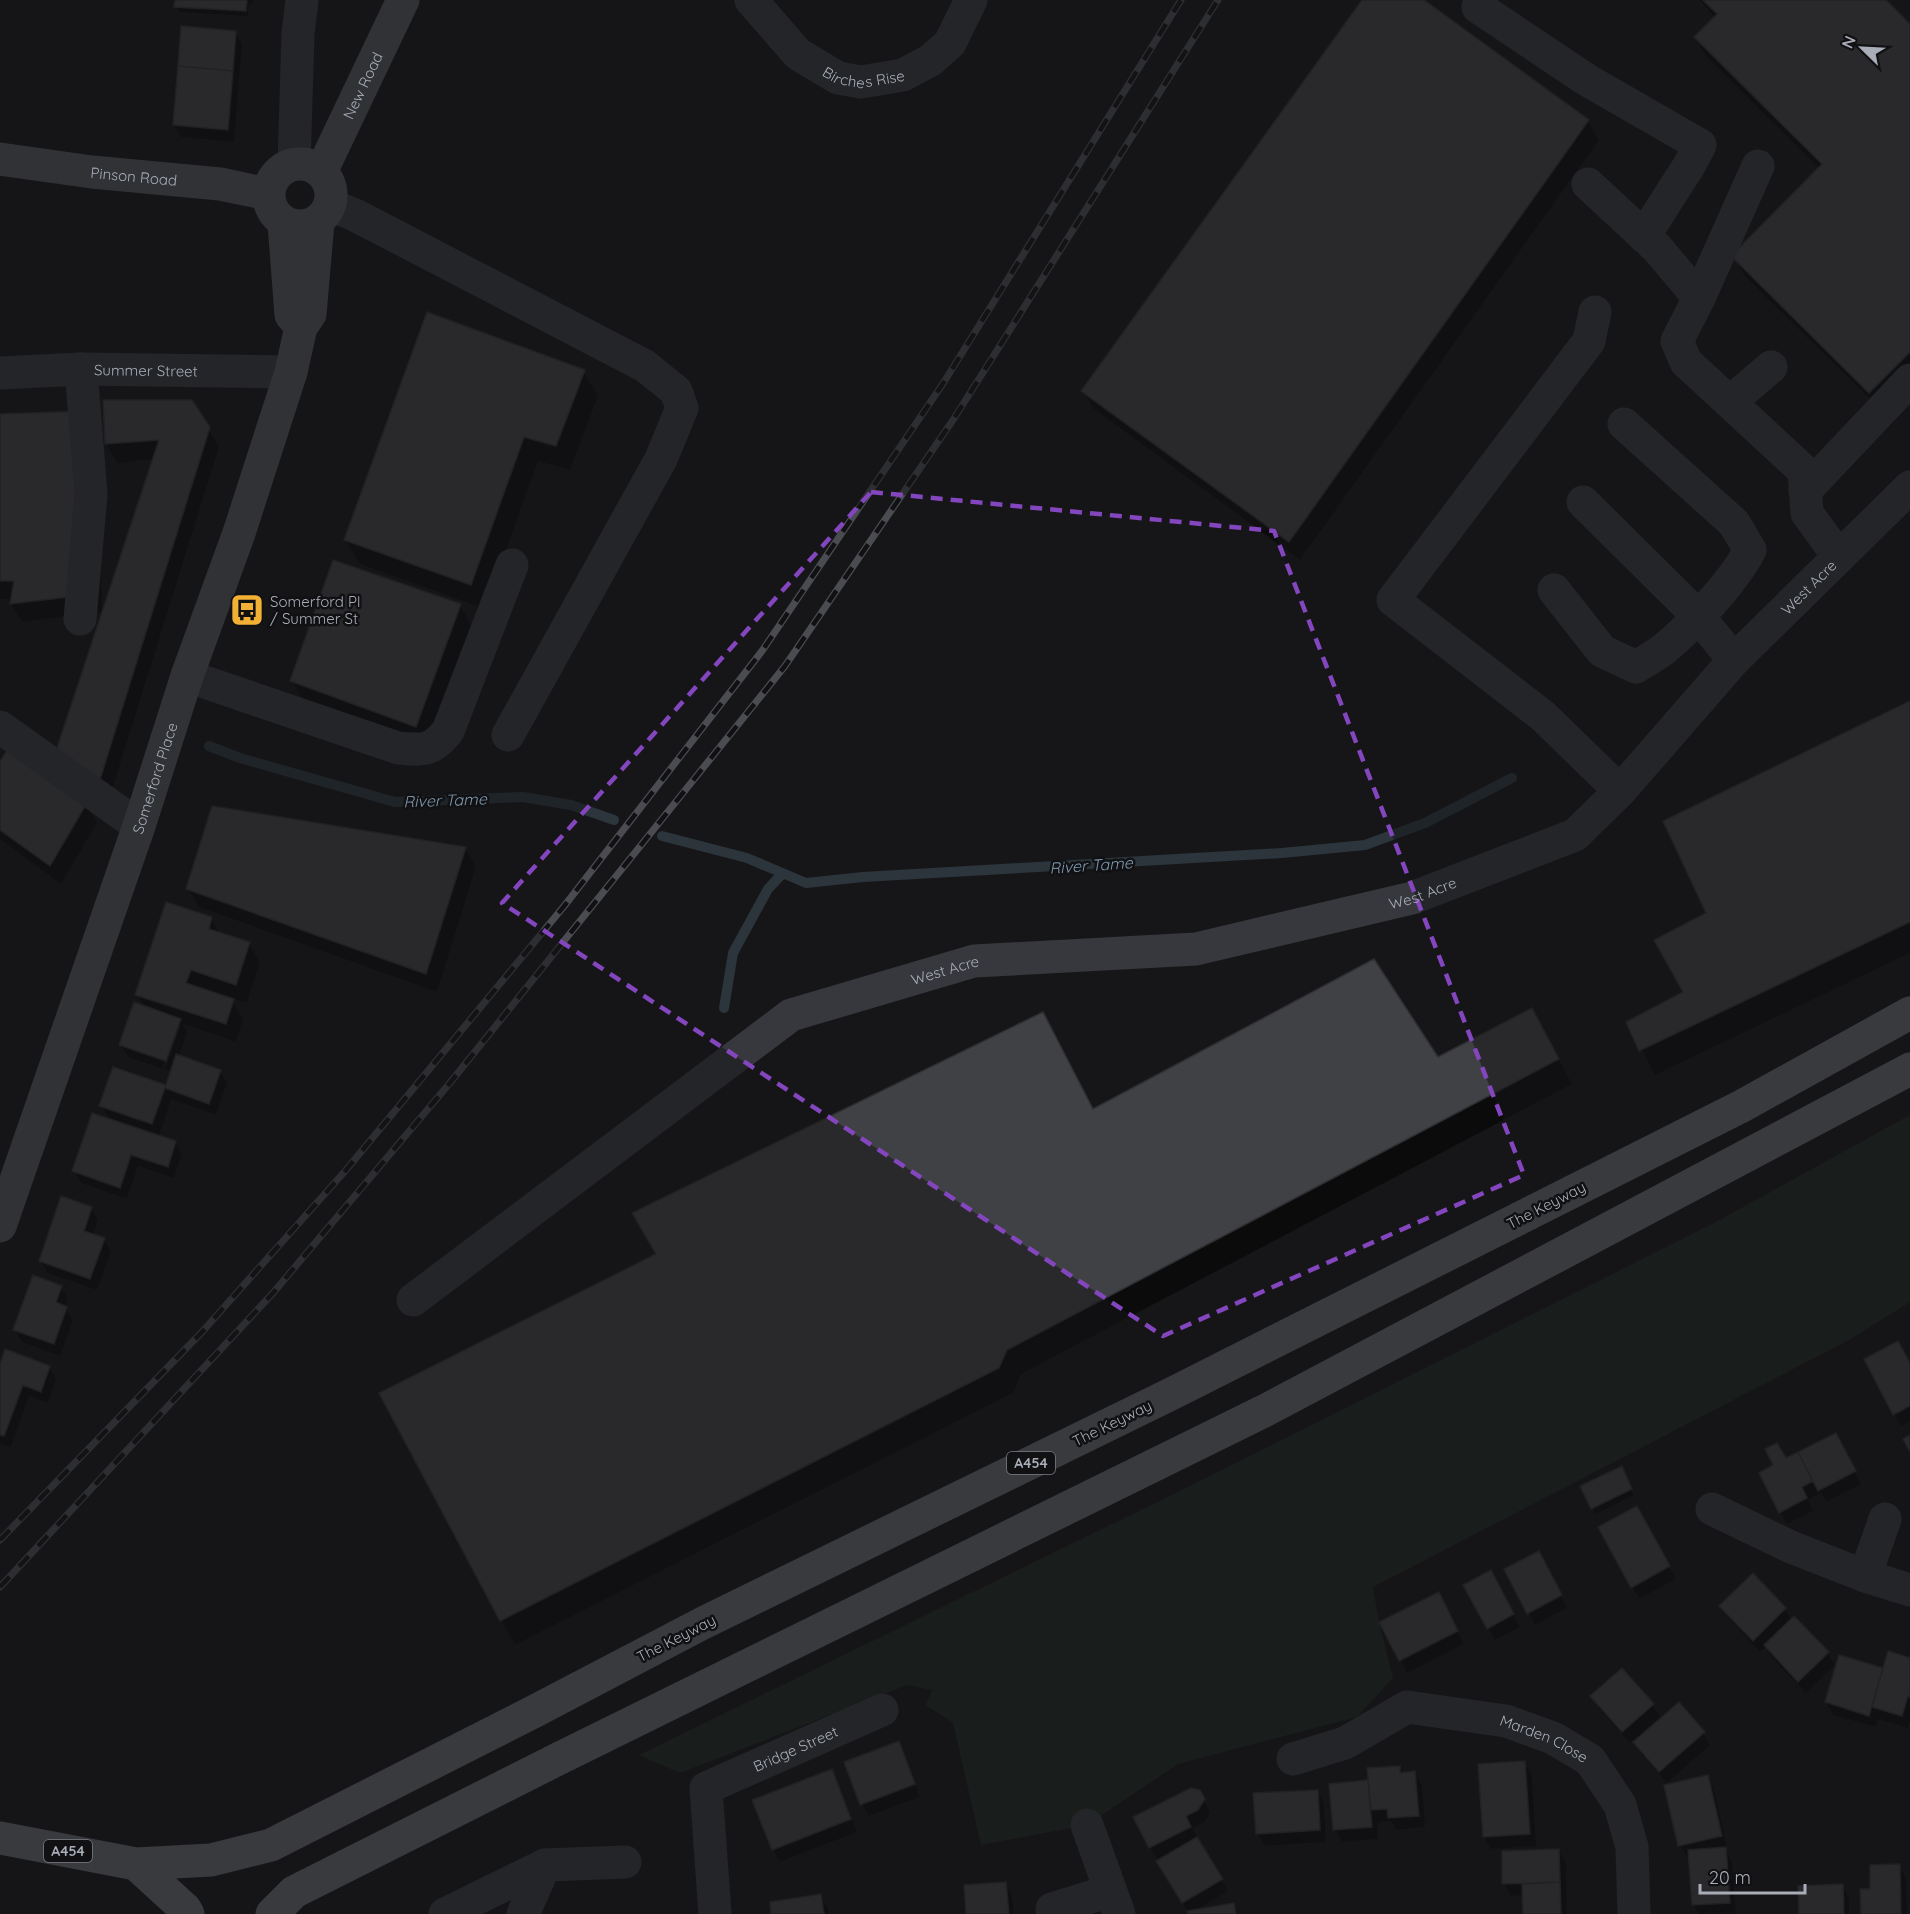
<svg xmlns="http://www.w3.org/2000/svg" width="1910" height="1914" font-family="Quicksand,sans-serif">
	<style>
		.green { fill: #1e261f }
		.shadow { fill: #0007; fill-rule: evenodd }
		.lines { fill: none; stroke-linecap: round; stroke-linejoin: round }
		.stream { stroke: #2c353c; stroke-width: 10 }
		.building { fill: #404145; stroke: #303034; stroke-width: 1.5 }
		.minor { stroke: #37383d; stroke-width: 33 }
		.major { stroke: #53555c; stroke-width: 33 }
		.highway { stroke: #63666e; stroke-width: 33 }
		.rail-casing { stroke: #4a4c52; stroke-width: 7 }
		.rail { stroke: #111113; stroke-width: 4.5; stroke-dasharray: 14; stroke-linecap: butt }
		.marked { fill: none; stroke: #8446be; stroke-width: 4.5; stroke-dasharray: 12 8; stroke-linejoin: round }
		.labels { text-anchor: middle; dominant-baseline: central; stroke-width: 5; stroke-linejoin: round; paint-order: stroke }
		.shield { fill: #111113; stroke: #7b7e86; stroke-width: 1.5 }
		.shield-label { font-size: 14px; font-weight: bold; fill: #a8adb8 }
		.street-label { font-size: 15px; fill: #a8adb8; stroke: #111113 }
		.poi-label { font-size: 15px; fill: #a8adb8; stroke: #111113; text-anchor: start }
		.water-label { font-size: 16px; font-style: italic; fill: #7f9bb3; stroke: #111113 }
	</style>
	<rect width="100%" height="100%" fill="#161618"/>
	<path class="green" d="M1910,1115V1302L1849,1340L1373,1587L1379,1622L1393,1678L1357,1717L1178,1764L1087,1825L981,1845L953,1723L926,1705L932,1690L907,1685L680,1773L639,1755L1188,1487L1714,1223Z"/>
	<path class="shadow" d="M176,0H254L253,4H249L248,16L179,12L176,6Z
		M1364,0H1422L1588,121L1599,140L1300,560L1094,409L1083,391Z
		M1700,0H1884L1910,26V381L1881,410L1744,275L1733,256L1820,169L1706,56L1695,38L1715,18Z
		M235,32L242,44L234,142L181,137L174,125Z
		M584,372L598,396L570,470L538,461L485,609L360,564L345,540Z
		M105,402L208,428L219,447L108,803L68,770L154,459L117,463L106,444Z
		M0,415L98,431L102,612L22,622L11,604L12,599H0Z
		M460,605L474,630L430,751L306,706L292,681Z
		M1910,703V953L1655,1075L1628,1023L1685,993L1708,914Z
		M0,764L86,804L97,823L61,884L0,839Z
		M465,848L476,867L437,992L199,907L188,889Z
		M211,918L220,934L249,944L260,962L247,1003L231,998L243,1019L236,1042L183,1024L187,1032L179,1057L220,1071L227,1083L216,1115L171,1099L159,1137L175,1142L182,1154L174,1178L138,1166L127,1199L81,1183L74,1171L110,1120L101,1105L114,1069L167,1087L172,1072L128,1057L121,1045L145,1008L137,994ZM177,1027H180L165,1069L162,1068Z
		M1545,1034L1572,1084L1021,1374L1013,1393L515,1645L501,1620L658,1255L1093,1110L1437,1059Z
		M91,1208L98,1220L93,1235L104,1239L111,1251L97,1290L47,1273L40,1260Z
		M61,1287L68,1299L65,1307L73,1320L60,1356L22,1342L15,1330Z
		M1910,1365V1421L1901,1426L1894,1414Z
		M49,1367L56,1379L48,1403L29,1396L11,1447L0,1444V1368Z
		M1842,1447L1861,1484L1826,1502L1821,1493L1808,1500L1813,1511L1787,1524L1780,1512L1775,1466L1786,1460Z
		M1625,1474L1634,1495L1596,1514L1592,1508Z
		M1636,1508L1676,1579L1639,1599L1600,1528Z
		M1545,1565L1567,1608L1535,1625L1529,1613Z
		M1753,1576L1785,1609L1792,1620L1794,1618L1828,1653L1835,1665L1806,1693L1772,1658L1766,1647L1760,1652L1728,1618L1721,1606Z
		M1497,1584L1520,1627L1495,1640L1488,1628Z
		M1445,1606L1464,1644L1407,1673L1381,1623Z
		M1840,1657L1884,1670L1910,1659V1722L1908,1728L1878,1719L1876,1727L1833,1715L1826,1702Z
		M1592,1696L1653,1705L1661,1719L1703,1733L1710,1745L1667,1783L1641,1754L1633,1740L1630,1743L1599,1709Z
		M898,1743L905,1755L920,1797L869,1816L862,1804Z
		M1524,1762L1532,1775L1536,1846L1491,1849L1484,1837Z
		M1399,1767L1403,1774L1415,1773L1422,1785L1425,1827L1396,1830L1391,1821L1377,1822L1378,1839L1342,1842L1335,1830L1331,1785L1370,1781Z
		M831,1771L838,1783L857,1832L780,1862L773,1850Z
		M1707,1777L1714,1789L1727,1848H1725L1732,1861L1736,1914H1699L1693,1905L1690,1856L1687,1857L1680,1845Z
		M1317,1791L1324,1803L1326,1842L1264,1846L1257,1833Z
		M1199,1792L1210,1812L1205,1822L1192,1828L1228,1891L1195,1911L1233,1905L1239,1914H1189L1150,1847Z
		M1559,1851L1566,1863L1567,1914H1524V1895L1511,1896L1504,1884Z
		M1899,1866L1906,1878L1907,1914H1862L1872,1890Z
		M1005,1883L1012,1895L1014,1914H968Z
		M1842,1886L1849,1898V1914H1800Z
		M821,1896L828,1908L829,1914H773Z"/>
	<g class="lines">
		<path class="stream" d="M209,746L240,758L395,802L523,797L571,805L614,820
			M662,836L747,858L806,883L863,877L1282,853L1365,845L1425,823L1512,778
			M724,1008L733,953L768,889L782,874"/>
	</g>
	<path class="building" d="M175,0H247L246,11L174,7Z
		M1362,0H1424L1589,120L1289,542L1081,391Z
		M1703,0H1886L1910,24V352L1869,393L1731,256L1822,164L1694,37L1717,14Z
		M181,26L236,31L233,71L178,66Z
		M178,66L233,71L228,130L173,125Z
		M427,312L585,370L556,446L524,437L471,585L344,540Z
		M103,400H192L210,427L98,786L56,751L159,440L105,444Z
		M88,411L93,594L10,604L14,581H0V414Z
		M333,560L461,604L416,727L290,681Z
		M1910,701V922L1639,1051L1626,1022L1683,992L1654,940L1706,913L1663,821Z
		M8,749L87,803L50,866L0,830V761Z
		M212,806L466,847L426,974L186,889Z
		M166,902L212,917L209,929L250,942L236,985L191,970L186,983L234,999L226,1024L135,995Z
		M1374,959L1438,1057L1532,1008L1559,1059L1007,1350L999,1368L500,1621L379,1393L656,1254L632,1213L1043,1012L1093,1109Z
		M134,1002L181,1019L166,1061L119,1045Z
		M176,1054L221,1070L209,1104L165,1088Z
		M113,1067L166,1085L152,1124L99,1106Z
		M92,1113L176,1141L168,1167L131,1155L120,1188L72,1171Z
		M61,1196L92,1207L84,1231L105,1238L90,1279L39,1261Z
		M33,1275L62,1286L56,1302L67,1307L54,1344L13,1330Z
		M1898,1341L1910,1363V1406L1893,1415L1864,1359Z
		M5,1349L50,1366L41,1392L23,1385L4,1436L0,1435V1364Z
		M1836,1433L1856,1471L1818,1491L1798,1452Z
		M1910,1435V1452L1903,1439Z
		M1777,1443L1786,1458L1798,1452L1813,1481L1802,1487L1807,1498L1779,1513L1759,1473L1773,1465L1765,1449Z
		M1622,1466L1632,1489L1591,1509L1580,1486Z
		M1637,1506L1670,1566L1631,1588L1598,1527Z
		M1539,1551L1562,1595L1527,1614L1504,1569Z
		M1491,1570L1514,1614L1487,1629L1463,1585Z
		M1753,1573L1786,1608L1753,1641L1719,1606Z
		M1439,1592L1458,1631L1399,1661L1379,1622Z
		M1794,1616L1829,1652L1798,1682L1764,1645Z
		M1888,1651L1910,1658V1697L1908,1696L1902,1716L1872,1707Z
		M1839,1655L1883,1668L1869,1716L1825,1702Z
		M1622,1668L1654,1704L1622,1732L1590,1696Z
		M1679,1702L1705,1732L1659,1772L1633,1742Z
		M899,1741L915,1784L860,1805L844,1762Z
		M1525,1761L1530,1834L1483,1837L1478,1764Z
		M1400,1766V1773L1415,1771L1419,1816L1388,1818L1387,1809L1371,1810L1367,1768Z
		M832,1769L851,1819L772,1850L752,1800Z
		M1708,1775L1722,1836L1678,1846L1664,1785Z
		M1368,1780L1372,1827L1333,1830L1329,1784Z
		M1191,1788L1200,1790L1205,1799L1198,1810L1186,1816L1191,1827L1149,1848L1133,1817Z
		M1318,1790L1320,1830L1256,1834L1253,1793Z
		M1197,1837L1223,1879L1182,1903L1156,1861Z
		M1726,1847L1730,1903L1692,1905L1688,1850Z
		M1559,1849L1560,1882L1502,1884V1851Z
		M1900,1864L1901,1914H1861L1860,1889H1870V1865Z
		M1006,1882L1009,1914H966L964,1885Z
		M1560,1882L1561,1914H1523L1522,1884Z
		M1843,1884L1844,1914H1799L1798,1886Z
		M821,1894L824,1914H771L770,1902Z
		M1234,1903L1236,1914H1188L1187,1911Z"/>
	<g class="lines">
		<g class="minor">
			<path id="s1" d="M751,0L798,54L838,78L861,82L903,75L931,60L950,43L971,0"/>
			<path d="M1478,7L1587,80L1700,145L1690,164L1644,236"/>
			<path d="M294,164L298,34L302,0"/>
			<path d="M1758,166L1699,298L1677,341L1686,362L1804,471L1807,513L1839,557"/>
			<path d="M1588,184L1657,248L1699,298"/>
			<path d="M330,205L355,215L645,366L676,391L682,408L661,459L508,735"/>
			<path d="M1595,312L1589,341L1393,600L1543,716L1620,791"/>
			<path id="s2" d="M0,373L81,369L291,372"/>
			<path d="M1730,402L1771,367"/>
			<path d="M1805,491L1910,380"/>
			<path d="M1583,502L1698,616L1734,660"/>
			<path d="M1554,590L1602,651L1636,667C1645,661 1655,656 1664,649C1691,627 1734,581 1750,550L1734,523L1624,424"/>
			<path d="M80,619L91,494L81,369"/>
			<path d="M187,676L398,748C423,750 431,752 448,731L512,565"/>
			<path d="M0,727L139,826"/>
			<path id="s3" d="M413,1300L791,1015L974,961L1196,949L1412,898L1575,835L1620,791L1734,660L1910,487"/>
			<path d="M1712,1509L1791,1547L1865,1576L1910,1590"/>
			<path d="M1865,1576L1885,1519"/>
			<path id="s4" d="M1293,1759L1345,1743L1407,1707L1506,1721L1553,1738L1590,1760L1620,1805L1632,1847L1634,1914"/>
			<path d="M1087,1825L1119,1914"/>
			<path d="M1052,1909L1110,1891"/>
			<path d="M445,1914L545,1865"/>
			<path d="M523,1914L545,1865L625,1862"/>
			<path id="s5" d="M715,1914L706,1788L882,1710"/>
		</g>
		<g class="major">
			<path id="s6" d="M0,159L92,172L220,184L268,194"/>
			<circle cx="300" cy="195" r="31"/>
			<path id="s7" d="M321,172L403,0"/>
			<path d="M284,223L291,315L301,327"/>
			<path id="s8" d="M0,1226L139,826L187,676L239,533L291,372L301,327L310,314L318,221"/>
		</g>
		<path class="highway" d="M0,1838L136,1864L185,1909L188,1914
			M136,1864L211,1860L271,1845L535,1711L703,1623L1173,1393L1742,1106L1910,1013
			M272,1914L294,1892L560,1758L1268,1409L1910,1069"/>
		<g class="rail-casing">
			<path id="rail" d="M0,1540L202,1332L346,1170L565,905L762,651L944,382L1181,0
				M0,1587L273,1293L449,1084L785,666L953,420L1218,0"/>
		</g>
		<use href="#rail" class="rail"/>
	</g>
	<path d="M0 0H1910V1914H0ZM871,492L1274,531L1524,1175L1163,1336L502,903Z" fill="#161618" fill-opacity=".55" fill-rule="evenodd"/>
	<path class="marked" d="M871,492L1274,531L1524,1175L1163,1336L502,903Z"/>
	<defs>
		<g id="bus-square" transform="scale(1.725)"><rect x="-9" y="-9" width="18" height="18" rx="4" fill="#f2b134" stroke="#111113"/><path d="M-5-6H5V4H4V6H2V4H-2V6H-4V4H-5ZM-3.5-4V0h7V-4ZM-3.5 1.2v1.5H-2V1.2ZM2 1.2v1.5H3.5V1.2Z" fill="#111"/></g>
	</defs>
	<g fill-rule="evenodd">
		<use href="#bus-square" x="247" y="610"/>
	</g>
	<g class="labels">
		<g class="shield">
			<rect x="1007" y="1452" width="48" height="22" rx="4.5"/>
			<rect x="44" y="1840" width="48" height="22" rx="4.5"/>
		</g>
		<g class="shield-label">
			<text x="1031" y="1463">A454</text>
			<text x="68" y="1851">A454</text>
		</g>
		<g class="street-label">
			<text stroke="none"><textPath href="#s1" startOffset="144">Birches Rise</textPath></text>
			<text stroke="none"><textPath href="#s7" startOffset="96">New Road</textPath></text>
			<text stroke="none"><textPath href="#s6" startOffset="135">Pinson Road</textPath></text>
			<text stroke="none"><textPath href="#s2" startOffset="146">Summer Street</textPath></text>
			<text stroke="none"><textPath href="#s3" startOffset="1624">West Acre</textPath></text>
			<text stroke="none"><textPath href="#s8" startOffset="474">Somerford Place</textPath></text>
			<text stroke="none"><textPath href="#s3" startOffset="1120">West Acre</textPath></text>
			<text stroke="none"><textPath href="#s3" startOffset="634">West Acre</textPath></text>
			<text transform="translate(1546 1205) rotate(-27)">The Keyway</text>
			<text transform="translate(1112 1423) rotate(-26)">The Keyway</text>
			<text transform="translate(676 1638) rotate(-27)">The Keyway</text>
			<text stroke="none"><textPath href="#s4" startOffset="268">Marden Close</textPath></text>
			<text stroke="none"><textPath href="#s5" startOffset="224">Bridge Street</textPath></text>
		</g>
		<g class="poi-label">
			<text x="270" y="601">Somerford Pl<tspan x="270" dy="17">/ Summer St</tspan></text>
		</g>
		<g class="water-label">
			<text transform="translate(445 800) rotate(-2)">River Tame</text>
			<text transform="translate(1091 865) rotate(-4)">River Tame</text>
		</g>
	</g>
	<g transform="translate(1862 48) rotate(294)" stroke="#111113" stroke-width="4.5" paint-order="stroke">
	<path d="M0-4.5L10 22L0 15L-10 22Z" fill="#a8adb8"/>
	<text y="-9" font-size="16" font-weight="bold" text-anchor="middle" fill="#a8adb8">N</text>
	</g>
	<path d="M1700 1884v9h105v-9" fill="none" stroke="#a8adb8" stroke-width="3"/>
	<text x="1709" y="1884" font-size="18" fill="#a8adb8" stroke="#111113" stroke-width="4.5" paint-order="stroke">20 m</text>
</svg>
